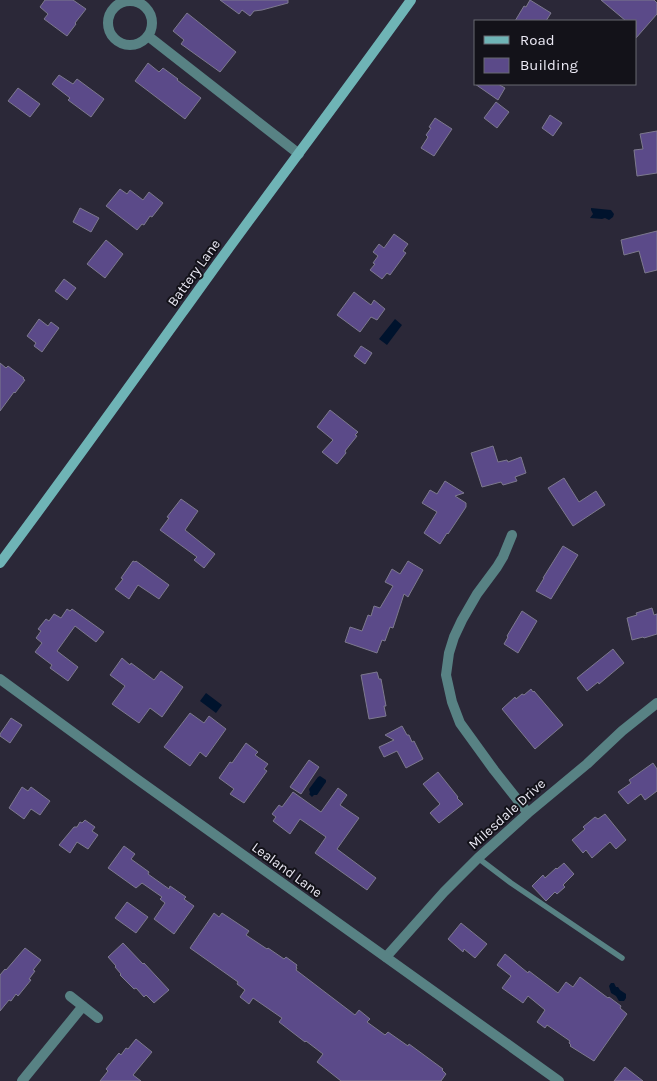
<svg xmlns="http://www.w3.org/2000/svg" width="657" height="1081" font-family="Karla,sans-serif">
	<style>
		.water { fill: #00132d }
		.building { fill: #5b4a89; stroke: #7d798e }
		.lines { fill: none; stroke-linecap: round; stroke-linejoin: round }
		.service { stroke: #588284; stroke-width: 5.5 }
		.minor { stroke: #588284; stroke-width: 10 }
		.tertiary { stroke: #588284; stroke-width: 10 }
		.secondary { stroke: #6fb4b6; stroke-width: 10 }
		.labels { text-anchor: middle; dominant-baseline: central; stroke-width: 4; stroke-linejoin: round; paint-order: stroke }
		.street-label { font-size: 14px; fill: #ebe9f4; stroke: #131219 }
	</style>
	<rect width="100%" height="100%" fill="#2b2838"/>
	<path class="water" d="M591,208L611,210L614,214L613,217L609,220L605,218L602,219L590,218L593,214L591,210Z
		M395,319L402,325L387,345L379,339Z
		M206,693L222,705L216,713L200,701Z
		M320,776L326,780V782L317,795H314L312,797L309,794L310,793L309,789L318,777Z
		M611,983H614L616,987H618L620,990L626,994V998L624,1001H619L616,996L611,993L609,986Z"/>
	<path class="building" d="M45,0H73L86,9L75,23L76,24L67,36L44,19L48,14L40,7Z
		M220,0H288V3L262,10L254,11L250,16L242,10L239,14Z
		M530,0L551,13L546,21H515L524,6L526,7Z
		M601,0H654L657,3V14L636,38V21H626Z
		M187,13L236,52L220,72L181,44L184,40L173,31Z
		M148,63L159,72L163,68L178,79L177,80L201,98L185,119L135,81Z
		M59,75L73,84L77,79L104,99L91,117L68,100L70,98L52,84Z
		M475,84H498L505,88L498,100Z
		M18,88L40,104L30,117L8,101Z
		M496,102L509,112L497,128L484,118Z
		M550,115L562,123L553,136L542,128Z
		M435,118L452,129L434,156L421,148L428,137L426,135L431,128L429,127Z
		M657,131V173L637,176L634,150L643,149L640,134Z
		M120,189L127,194L130,190L143,200L149,192L163,203L152,217L150,216L144,225L142,224L137,230L106,206Z
		M80,208L99,218L91,232L73,222Z
		M657,231V270L645,273L639,251L624,255L621,240Z
		M394,234L408,244L403,251L406,253L390,275L387,273L382,279L370,270L375,264L373,263L378,256L373,252L379,244L384,248Z
		M106,240L123,254L105,278L87,264Z
		M64,279L76,288L67,300L55,291Z
		M354,292L371,305L374,300L385,309L377,320L371,317L360,332L337,315Z
		M39,319L48,326L51,322L59,328L42,352L34,346L36,343L27,336Z
		M361,346L372,353L365,364L354,356Z
		M0,363L6,368L8,366L24,378L23,379L25,380L15,393L14,392L0,411Z
		M330,410L358,432L355,435L357,436L345,451L346,453L337,464L322,452L333,440L317,427Z
		M493,446L498,462L507,460L508,462L521,457L526,473L515,477L517,481L503,485L501,482L482,487L471,453Z
		M564,478L579,502L596,491L605,505L573,526L548,488Z
		M445,481L464,493L455,496L466,503V507L448,534L447,533L440,544L424,533L437,512L422,503L430,490L437,494Z
		M181,499L198,511L185,530L215,554L204,568L194,560L197,557L160,530L169,518L167,517Z
		M563,546L578,555L551,599L536,591L544,578H543Z
		M133,561L135,562L136,561L169,585L159,599L138,585L129,599L115,589L123,579L121,578Z
		M408,561L423,570L408,597L404,594L393,628L390,627L385,641L382,640L377,653L345,642L350,627L362,631L368,615L371,616L374,606L380,608L393,586L385,582L392,569L400,574Z
		M652,608L654,615L657,614V634L644,638L643,637L632,640L627,618L637,615L636,613Z
		M67,609L70,611L72,609L104,632L96,642L75,626L57,651L78,667L68,681L50,668L52,665L35,652L42,643L36,638L41,631L38,629L46,619L49,621L54,614L61,618Z
		M522,611L537,621L518,653L504,644L508,637L507,636Z
		M613,649L624,663L599,684L598,682L587,691L577,678Z
		M122,658L130,665L131,663L154,680L161,671L183,687L162,717L150,708L139,723L112,704L125,686L110,675Z
		M377,672L379,679H381L386,706H384L386,716L369,719L361,675Z
		M531,689L533,692L534,691L563,725L535,749L502,709L515,697L516,699L522,694L524,695Z
		M190,713L204,723L209,716L226,729L206,757L200,752L190,766L164,747Z
		M11,718L22,725L10,743L0,736V734Z
		M402,726L407,735H409L412,742L414,741L423,759L406,768L397,751L384,757L379,747L394,740L385,735Z
		M246,743L258,752L255,755L268,764L264,769L267,771L244,803L230,794L234,789L219,778L230,762L232,763Z
		M309,760L319,767L301,794L290,787Z
		M653,763L657,769V791L645,800L641,794L628,804L618,792L631,783L629,780Z
		M438,772L458,797L457,798L463,804L439,823L430,813L440,804L423,784Z
		M22,787L28,791L31,787L50,801L40,815L31,809L24,819L9,808Z
		M338,788L347,795L340,805L359,818L337,849L376,878L367,890L315,853L326,837L300,819L290,834L273,821L276,817L272,814L279,805L282,807L293,792L321,812Z
		M605,814L626,840L616,849L610,842L592,858L586,850L583,853L572,840L585,829L583,827L595,817L598,819Z
		M85,820L95,827L92,831L98,835L88,849L77,842L70,853L59,845L74,827H77L80,822L82,823Z
		M124,846L135,854L131,859L149,872L148,874L169,889L170,886L186,897L184,899L194,906L174,934L154,919L165,903L160,899L162,897L142,883L136,888L108,868Z
		M564,863L574,874L563,885L565,887L557,894L555,892L546,901L532,886L543,875L545,878L556,868L557,869Z
		M127,902L148,917L136,933L115,918Z
		M214,913L219,917L222,913L249,931L246,935L267,949L268,948L284,959L286,957L297,965L296,967L297,968L296,970L355,1015L359,1010L370,1019L367,1022L385,1035L388,1032L408,1046L409,1044L443,1069L442,1070L446,1074L441,1081H341L317,1062L323,1054L306,1041L305,1042L279,1022L282,1018L253,998L249,1004L240,997L245,990L237,984L238,982L190,948Z
		M461,923L487,944L475,958L464,949L463,952L448,939Z
		M123,943L143,964L144,963L169,990L154,1003L146,995L144,997L136,988L134,989L120,975L121,974L115,967L116,966L108,957Z
		M25,948L41,960L33,970L35,971L29,979L31,980L18,996L16,994L11,1001L9,1000L0,1011V975L5,969L6,970Z
		M505,954L528,973L529,971L558,993L566,982L573,987L580,977L608,998L609,997L621,1006L620,1008L627,1014L594,1061L570,1046L571,1045L569,1043L570,1041L547,1025L545,1028L537,1022L545,1010L528,996L523,1003L502,988L511,976L497,965Z
		M136,1039L152,1052L133,1075L141,1081H100L108,1071L106,1069L114,1059L119,1053L121,1055L126,1048L128,1049Z
		M625,1067L643,1081H614Z"/>
	<g class="lines">
		<path class="service" d="M478,858L511,883L622,958"/>
		<path class="minor" d="M108 23a22 22 0 1 1 44 0a22 22 0 1 1-44 0Z
			M148,36L299,154
			M512,535L503,557L497,567L477,594L462,620L454,637L449,653L446,675L452,702L460,723L494,770L528,813
			M386,957L444,892L478,858L528,813L587,764L622,731L657,703
			M70,996L98,1018
			M22,1081L83,1006"/>
		<path class="tertiary" d="M0,679L134,777L559,1081"/>
		<path class="secondary" d="M0,563C74,464 146,363 218,263C282,175 348,88 411,0"/>
	</g>
	<g class="labels">
		<g class="street-label">
			<text transform="translate(194 273) rotate(-54)">Battery Lane</text>
			<text transform="translate(507 814) rotate(-42)">Milesdale Drive</text>
			<text transform="translate(287 870) rotate(36)">Lealand Lane</text>
		</g>
	</g>
	<rect x="474" y="20" width="162" height="65" fill="#131219" stroke="#696871"/>
	<rect x="484" y="36" width="25" height="8" fill="#6fb4b6" stroke="#696871"/>
	<text x="520" y="45" font-size="15" fill="#ebe9f4">Road</text>
	<rect x="484" y="58" width="25" height="15" fill="#5b4a89" stroke="#696871"/>
	<text x="520" y="70" font-size="15" fill="#ebe9f4">Building</text>
</svg>
